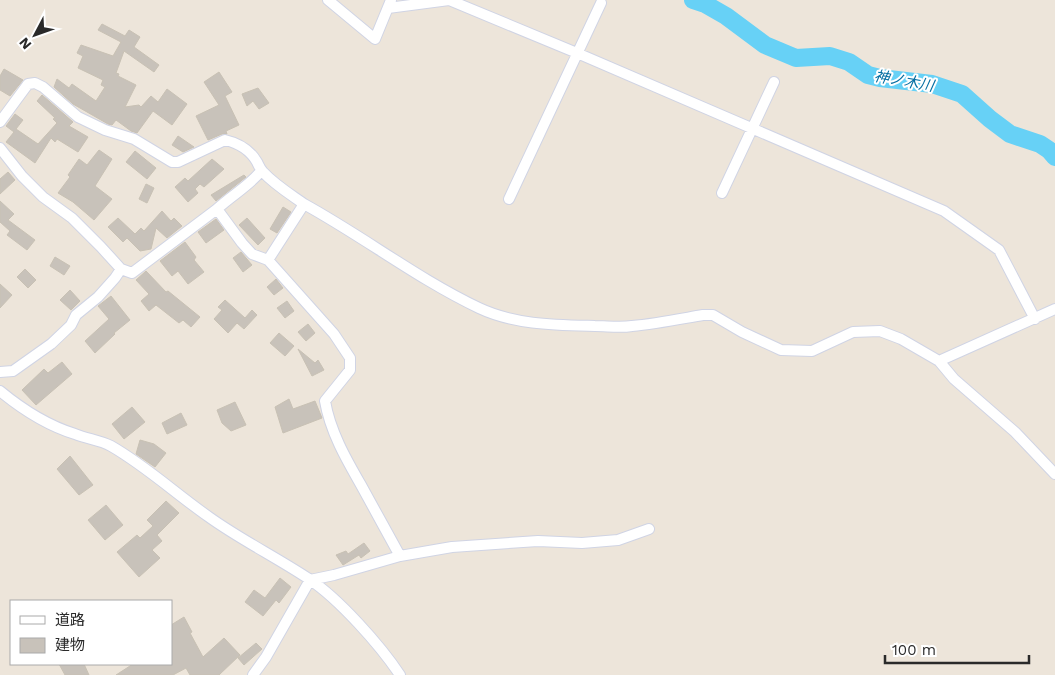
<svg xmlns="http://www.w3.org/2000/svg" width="1055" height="675" font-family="'Work Sans','Noto Sans JP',sans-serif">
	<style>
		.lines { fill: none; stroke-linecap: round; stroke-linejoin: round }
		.river { stroke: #67d1f6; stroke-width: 18 }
		.building { fill: #c8c2ba; stroke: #c8c1b4 }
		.minor-casing { stroke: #d0d4e4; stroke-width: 12 }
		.minor { stroke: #fff; stroke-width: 10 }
		.labels { text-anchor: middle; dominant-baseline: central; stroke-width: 4; stroke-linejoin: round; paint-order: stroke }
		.water-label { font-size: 15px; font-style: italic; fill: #056ea2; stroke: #fff }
	</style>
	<rect width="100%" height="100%" fill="#ede5da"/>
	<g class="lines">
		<path class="river" d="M693,0L705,4L726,16L765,45L796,58L830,56L849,62L868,75L880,78L932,84L962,94L990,119L1010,134L1040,144L1049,150L1055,157"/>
	</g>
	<path class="building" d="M102,24L125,36L129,30L140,37L134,47L159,65L154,72L124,51L116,73L119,74L118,76L136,85L125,107L139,105L141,107L151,96L158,102L167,89L187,104L172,125L153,111L137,133L131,131L116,120L112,125L108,124L73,104L54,87L57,79L69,88L72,84L96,101L105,87L101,85L103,80L78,68L83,56L77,53L81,45L113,56L121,42L98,30Z
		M4,69L23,80L10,96L0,90V76Z
		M219,72L232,92L225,96L239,125L226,131L227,134H222L208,140L196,116L219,105L204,82Z
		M258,88L269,103L259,109L253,101L247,106L242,94Z
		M42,95L73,122L69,126L88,137L78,152L57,139L55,142L51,138L35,163L6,142L14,132L6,126L15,114L23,120L16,129L38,144L57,123L53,119L55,118L37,101Z
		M178,136L194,147L183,152L172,145Z
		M99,150L112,159L95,186L112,199L94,220L73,202L58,193L70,177L68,175L79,159L87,165Z
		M135,151L156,168L147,179L126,162Z
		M212,159L224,169L204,187L200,184L195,189L198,193L188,202L175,187L185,178L188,181Z
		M8,172L15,180L0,194V179Z
		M244,175L246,177L216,201L211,195Z
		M146,184L154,188L147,203L139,199Z
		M0,201L14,214L8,220L35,240L27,250L7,235L10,231L0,222Z
		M283,207L291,212L277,233L270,229Z
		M162,211L171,221L174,218L182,226L167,238L156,228L151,249L140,251L127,238L123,242L108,227L118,218L135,234L141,228L144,231Z
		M247,218L265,238L258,245L239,225Z
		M216,219L224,230L206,243L198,232Z
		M185,242L196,257L194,260L204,272L188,284L178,271L172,276L160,261Z
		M241,252L252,265L243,272L233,258Z
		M55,257L70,266L64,275L50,266Z
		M25,269L36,280L28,288L17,277Z
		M146,271L166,292L168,291L200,317L191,327L183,320L179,323L156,305L149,311L141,301L149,294L136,280Z
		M276,279L283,288L274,295L267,287Z
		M0,284L12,295L0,308Z
		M70,290L80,301L71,310L60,300Z
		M111,296L130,320L114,333L115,334L95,353L85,341L109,319L98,306Z
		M225,300L245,318L252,310L257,315L244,329L237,323L228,333L214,319L222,310L218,307Z
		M287,301L294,311L285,318L277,308Z
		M308,324L315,333L306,341L298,332Z
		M279,333L294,346L285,356L270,343Z
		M298,349L315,363L318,360L324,370L312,376Z
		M62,362L72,374L36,405L22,390L44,369L48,373Z
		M289,399L293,409L315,401L322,418L283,433L275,407Z
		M235,402L246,425L231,431L222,423L217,410Z
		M132,407L145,422L124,439L112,424Z
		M181,413L187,425L167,434L162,423Z
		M140,440L154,444L166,453L155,467L136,454Z
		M70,456L93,485L79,495L57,469Z
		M166,501L179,513L157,535L162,541L152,550L160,558L139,577L117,552L137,535L140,538L153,526L147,520Z
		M106,505L123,525L105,540L88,520Z
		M364,543L370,551L361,558L359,555L343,565L336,555L346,551L348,554Z
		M280,578L291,587L279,603L276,600L263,616L245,602L254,590L265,598Z
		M184,617L192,632L190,633L203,657L224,638L240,655L219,675H190L186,668L173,675H116L133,664H171V625Z
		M256,643L262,649L244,665L238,658Z
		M59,664H84L89,675H65Z"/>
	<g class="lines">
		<g class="minor-casing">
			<path id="minor" d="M328,0L375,39L391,0
				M388,8L449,0L577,53L944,211L999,250L1035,319
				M0,122L28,84L35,83L43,87L78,117L105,130L134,139L172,162H178L225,140C238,143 250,150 257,162C259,166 260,169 263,172C275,185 290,194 304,204
				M0,148L22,176L43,197L72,218L101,247L121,269L132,273L217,209L242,243L252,254L268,260L334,334L350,358V370L325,401C330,431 346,459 361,485C374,509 387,532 400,556
				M722,193L774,82
				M509,199L601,3
				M217,209C232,195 249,186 261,171
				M268,260L304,204C364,237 418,279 479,308C515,325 556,325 595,326C607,326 620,328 632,326C656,324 680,319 703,315H713L742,332L781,350L812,351L853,332L880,331L901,339L939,361L954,379L1015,432L1055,474
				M939,361L1055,309
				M0,372L13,371L51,344L71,325L76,315L98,297L115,278L121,269
				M0,391C23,410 46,425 75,434C87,439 100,440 111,446C146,466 176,494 209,517C241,540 276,557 309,579C339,599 380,645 400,675
				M253,675L266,657L310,580L334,575L400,556L452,547L538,541L582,543L618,540L649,529"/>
		</g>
		<use href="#minor" class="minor"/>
	</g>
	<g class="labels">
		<g class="water-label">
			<text transform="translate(904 81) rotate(10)">神ノ木川</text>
		</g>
	</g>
	<rect x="10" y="600" width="162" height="65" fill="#ffffff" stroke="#aaaaaa"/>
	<rect x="20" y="616" width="25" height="8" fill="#ffffff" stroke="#aaaaaa"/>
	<text x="55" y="625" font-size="15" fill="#2a2a2a">道路</text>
	<rect x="20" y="638" width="25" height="15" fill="#c8c2ba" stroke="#aaaaaa"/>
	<text x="55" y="650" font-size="15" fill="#2a2a2a">建物</text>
	<g transform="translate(35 35) rotate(229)" stroke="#ffffff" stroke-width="4" paint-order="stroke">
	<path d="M0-4L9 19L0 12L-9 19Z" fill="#2a2a2a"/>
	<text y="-8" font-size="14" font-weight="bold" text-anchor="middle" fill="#2a2a2a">N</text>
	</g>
	<path d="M885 655v8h144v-8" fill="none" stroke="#2a2a2a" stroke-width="2.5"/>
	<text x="892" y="655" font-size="15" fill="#2a2a2a" stroke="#ffffff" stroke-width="4" paint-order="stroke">100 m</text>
</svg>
